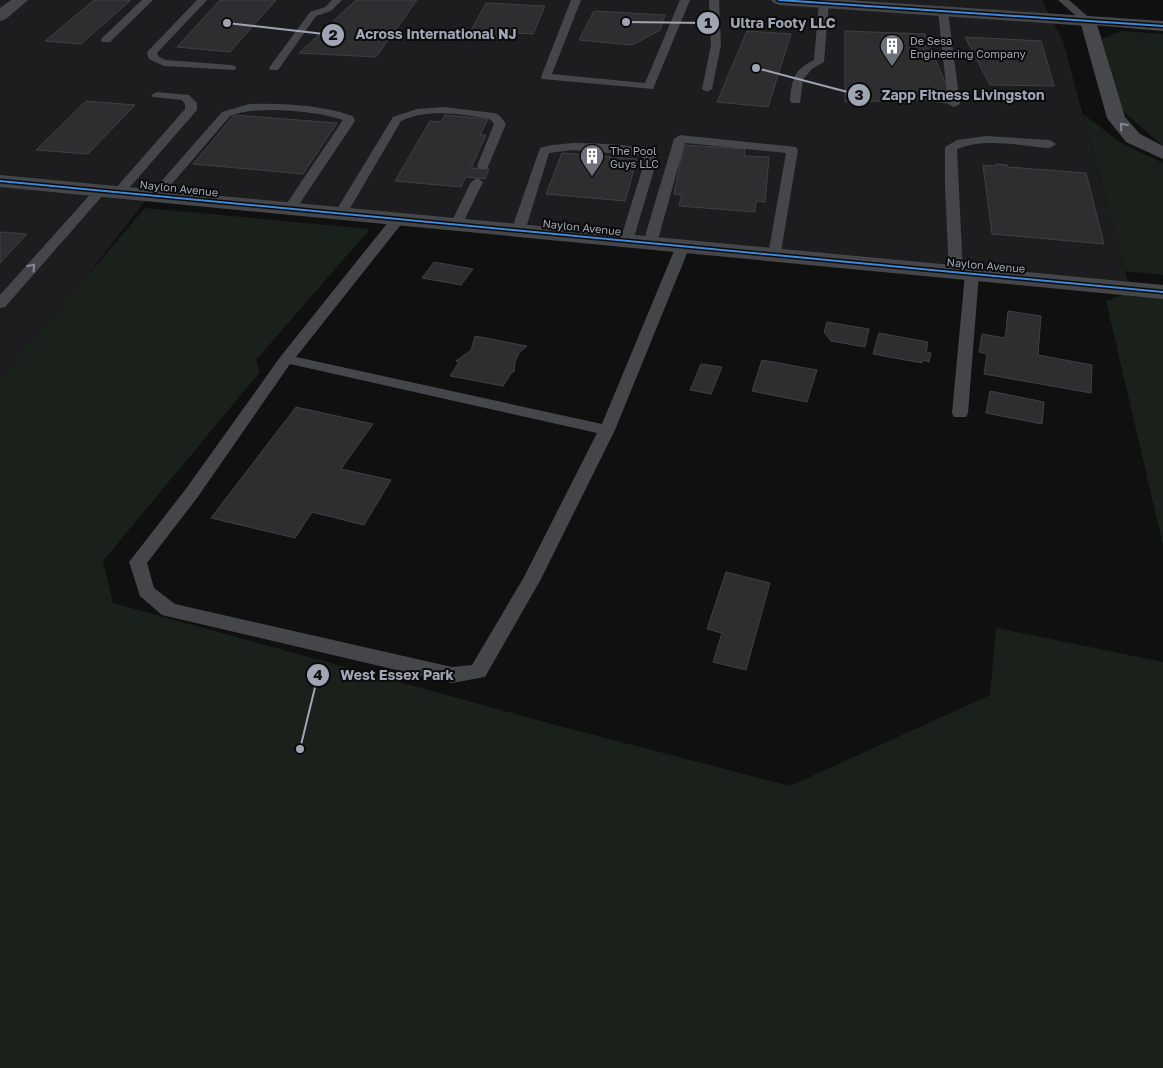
<svg xmlns="http://www.w3.org/2000/svg" width="1163" height="1068" font-family="'Golos Text',sans-serif">
	<style>
		.built { fill: #1d1d1f }
		.green { fill: #1a211b }
		.building { fill: #2e2e30; stroke: #3f4045 }
		.lines { fill: none; stroke-linecap: round; stroke-linejoin: round }
		.lane { fill: #44464a; fill-rule: evenodd }
		.street { fill: #44464a; fill-rule: evenodd }
		.secondary { fill: #484a4e; fill-rule: evenodd }
		.primary { fill: #47484b; fill-rule: evenodd }
		.cycleway-casing { stroke: #0b0b0c; stroke-width: 3 }
		.cycleway { fill: #408adc; fill-rule: evenodd }
		.oneway { stroke: #858994 }
		.oneway2 { stroke: #848894 }
		.labels { text-anchor: middle; dominant-baseline: central; stroke-width: 4; stroke-linejoin: round; paint-order: stroke }
		.far-poi-label { font-size: 11px; fill: #9fa5b4; stroke: #0b0b0c; text-anchor: start }
		.far-street-label { font-size: 11px; fill: #9fa5b4; stroke: #0b0b0c }
		.leader { fill: none; stroke: #9fa5b4; stroke-width: 2 }
		.callout-dot { fill: #9fa5b4; stroke: #0b0b0c; stroke-width: 2 }
		.mark-label { font-size: 15px; text-anchor: middle; font-weight: bold; fill: #111 }
		.callout-label { font-size: 14px; text-anchor: middle; font-weight: bold; fill: #9fa5b4; stroke: #0b0b0c; stroke-width: 4; stroke-linejoin: round; paint-order: stroke }
	</style>
	<rect width="100%" height="100%" fill="#101011"/>
	<path class="built" d="M0,0H1042L1063,41L1130,290L149,196L13,370L0,381Z"/>
	<path class="green" d="M1122,31L1163,34V146L1123,111L1102,39Z
		M1083,114L1121,143L1163,163V275L1125,271Z
		M145,208L370,229L256,360L260,372L103,561L113,603L548,723L790,786L990,695L996,628L1163,662V1068H0V378Z
		M1142,288L1163,290V545L1106,301Z"/>
	<path class="building" d="M94,0H131L81,44L45,41Z
		M220,0H276L230,52L177,47Z
		M356,0H417L376,57L299,53Z
		M486,3L545,6L533,34L516,33L507,38L468,36Z
		M594,11L665,15L660,30L632,45L579,40Z
		M747,31L791,34L768,107L717,102Z
		M845,31L925,34L954,104L923,100L845,102Z
		M965,37L1041,41L1054,86L990,85Z
		M86,101L135,105L88,154L36,150Z
		M234,115L337,123L303,174L193,164Z
		M445,115L488,119L480,135H486L471,168L489,169L485,179L466,177L461,187L395,181L430,121L441,122Z
		M684,145L745,149L744,156L769,157L765,202L756,201L755,212L679,206L682,195L674,194Z
		M562,153L637,159L625,201L546,194Z
		M996,164L1007,165L1008,167L1086,173L1104,244L992,234L983,165L996,166Z
		M0,232L27,234L0,263Z
		M434,262L473,269L461,285L422,278Z
		M1008,311L1041,316L1038,355L1092,365L1091,393L984,374L987,354L979,352L982,334L1005,338Z
		M827,322L869,329L865,347L831,341L824,332Z
		M879,333L928,342L926,352L931,353L929,362L923,360L922,363L873,354Z
		M475,336L527,346L519,353L515,362L514,372H512L503,386L450,376L459,362L456,361L471,350Z
		M762,360L817,370L807,402L752,391Z
		M701,364L722,367L711,394L690,390Z
		M990,391L1044,402L1042,424L986,413Z
		M296,407L373,424L341,469L391,480L364,525L312,512L295,538L211,518Z
		M726,572L770,583L746,670L713,662L722,633L707,629Z"/>
	<g class="lines">
		<path class="lane" d="M142,0H153L110,42H102L101,40L102,38Z
			M197,0H207L157,53L159,57L166,60L231,65L235,66L236,68L235,70L164,66L149,59L147,53L148,51Z
			M332,0H342L331,11L316,16L278,70H270L269,68L310,12L325,7Z
			M571,0H581L552,74L645,83L680,0H690L653,89L542,79L541,77Z
			M709,0H719L721,45L712,89L707,92L702,89L711,45Z
			M824,0L829,3L824,62L812,69L803,79L800,103H792L790,101C792,80 793,70 814,60L819,3Z
			M1058,0H1069L1093,21L1088,24L1084,23Z
			M943,8L948,11L960,104L954,107L948,104L938,11Z
			M157,92L189,95L197,103V110L123,195H115L113,192L115,189L185,109V104L182,100L153,97L151,95Z
			M249,104C283,103 320,105 353,116L355,121L294,212L289,213L283,209L343,120C316,111 256,105 230,116L159,199H151L149,196L151,193L222,112Z
			M444,107L494,113C500,114 502,119 506,124L487,169H479L477,166L494,124L490,119C462,114 427,108 401,121L345,217H335L334,214L393,117L417,109Z
			M680,135L796,147L798,150L780,258L775,259L768,255L786,153L685,143L657,243L655,246H645L643,243L674,139Z
			M986,136L1050,140L1056,144L1050,148C1020,146 986,137 957,149L963,273L956,277L949,273L945,186V147L957,140Z
			M573,143C591,143 635,144 649,151C653,153 655,156 657,160L632,244H622L620,241L645,160L640,155H633L573,150L549,153L525,231L518,235L511,231L540,148L551,145Z
			M477,178L483,182L462,225L461,228H451L450,225L471,182Z
			M100,187L104,188L106,191L104,194L5,307L0,308V295L96,188Z
			M398,215L404,219L403,222L296,357L602,424L676,246L683,242L690,246L615,430L541,579L485,677L452,683L162,615L140,596L129,562L185,490L281,356L393,216ZM290,364L597,433L524,577L472,665L452,667L175,604L154,588L147,563L197,498Z
			M972,270L979,274L968,413L966,417H954L952,413L965,274Z"/>
		<path class="street" d="M11,0H28L6,19L0,21V8Z
			M771,0H847L1088,16L1094,18L1096,21L1094,24L1088,26L779,5L774,3Z
			M0,175L1163,285V299L0,187Z"/>
		<path class="secondary" d="M1088,16L1163,21V31L1082,24L1080,21L1082,18Z"/>
		<path class="primary" d="M1088,16L1094,18L1096,21L1125,117L1140,134L1163,146V159L1126,142L1107,118L1080,21L1082,18Z"/>
		<g class="cycleway-casing">
			<path id="cycleway" d="M777,0H794L1163,25V27L779,1Z
				M0,180L1163,291V293L0,182Z"/>
		</g>
		<use href="#cycleway" class="cycleway"/>
	</g>
	<defs><path id="oneway-chevron" d="M-2-3.5L2.5 0L-2 3.5" fill="none" stroke-width="1.6" stroke-linecap="round" stroke-linejoin="round" transform="scale(1.25)"/></defs>
	<use class="oneway" href="#oneway-chevron" transform="translate(1123 126) rotate(-132)"/>
	<use class="oneway2" href="#oneway-chevron" transform="translate(32 267) rotate(-48)"/>
	<defs>
		<g id="building-pin" transform="scale(1.25)"><path d="M0 17L-7.5 6A9.5 9.5 0 1 1 7.5 6Z" fill="#6d717b" stroke="#0b0b0c"/><path d="M-4-6H4V6H1V3H-1V6H-4ZM-2.5-4.3h1.7v1.8h-1.7ZM.8-4.3h1.7v1.8H.8ZM-2.5-1h1.7V.8h-1.7ZM.8-1h1.7V.8H.8Z" fill="#fff"/></g>
	</defs>
	<g fill-rule="evenodd">
		<use href="#building-pin" x="892" y="46"/>
		<use href="#building-pin" x="592" y="156"/>
	</g>
	<g class="labels">
		<g class="far-poi-label">
			<text x="910" y="40">De Sesa<tspan x="910" dy="13">Engineering Company</tspan></text>
			<text x="610" y="150">The Pool<tspan x="610" dy="13">Guys LLC</tspan></text>
		</g>
		<g class="far-street-label">
			<text transform="translate(179 188) rotate(6)">Naylon Avenue</text>
			<text transform="translate(582 227) rotate(6)">Naylon Avenue</text>
			<text transform="translate(986 265) rotate(5)">Naylon Avenue</text>
		</g>
	</g>
	<path class="leader" d="M626 22L708 23M227 23L333 35M756 68L859 95M300 749L318 675"/>
	<g class="callout-dot">
		<circle cx="626" cy="22" r="5"/>
		<circle cx="227" cy="23" r="5"/>
		<circle cx="756" cy="68" r="5"/>
		<circle cx="300" cy="749" r="5"/>
		<circle cx="708" cy="23" r="12"/>
		<circle cx="333" cy="35" r="12"/>
		<circle cx="859" cy="95" r="12"/>
		<circle cx="318" cy="675" r="12"/>
	</g>
	<g class="mark-label">
		<text x="708" y="28">1</text>
		<text x="333" y="40">2</text>
		<text x="859" y="100">3</text>
		<text x="318" y="680">4</text>
	</g>
	<g class="callout-label">
		<text x="783" y="28">Ultra Footy LLC</text>
		<text x="436" y="39">Across International NJ</text>
		<text x="963" y="100">Zapp Fitness Livingston</text>
		<text x="397" y="680">West Essex Park</text>
	</g>
</svg>
